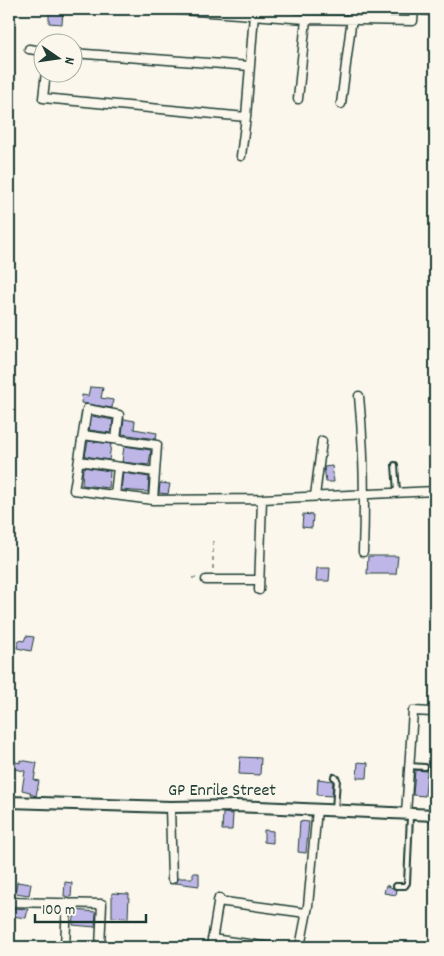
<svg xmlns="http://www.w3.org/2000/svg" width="444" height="956" font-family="Dekko,sans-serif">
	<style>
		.building { fill: #bfb6e8; stroke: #1f3d34 }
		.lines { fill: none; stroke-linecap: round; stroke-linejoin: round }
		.service-casing { stroke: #1f3d34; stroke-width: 8 }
		.minor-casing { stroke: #1f3d34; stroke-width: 11 }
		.tertiary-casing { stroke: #1f3d34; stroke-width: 14 }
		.path { stroke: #1f3d34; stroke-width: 1; stroke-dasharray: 4 4; stroke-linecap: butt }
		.service { stroke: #fbf7ec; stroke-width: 4 }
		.minor { stroke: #fbf7ec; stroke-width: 8 }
		.tertiary { stroke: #fbf7ec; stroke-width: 10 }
		.labels { text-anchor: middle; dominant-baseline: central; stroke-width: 4.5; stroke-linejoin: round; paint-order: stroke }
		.street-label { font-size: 18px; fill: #1f3d34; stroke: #fbf7ec }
	</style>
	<rect width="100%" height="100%" fill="#fbf7ec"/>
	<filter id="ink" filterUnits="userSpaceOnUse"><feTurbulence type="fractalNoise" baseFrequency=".02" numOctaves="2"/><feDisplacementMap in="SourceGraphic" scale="10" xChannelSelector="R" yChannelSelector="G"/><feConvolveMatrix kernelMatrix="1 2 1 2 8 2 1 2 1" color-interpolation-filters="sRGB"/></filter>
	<g filter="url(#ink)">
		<path class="building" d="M53,9H63L62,24L49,23V12L53,11Z
			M423,9H435V16L422,15Z
			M90,387L103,388L101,398L113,400L112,408L81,403L82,395L88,396Z
			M92,416L113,420L111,433L89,430Z
			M124,419L135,421L134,429L157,433L156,439L122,434Z
			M88,441L111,444L109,460L85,456Z
			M124,446L151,450L149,465L122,462Z
			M332,466L334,482H326L324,467Z
			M83,467L110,471L109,488L82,485Z
			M123,473L149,477L148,492L121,490Z
			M160,483L170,484L168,494L159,493Z
			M303,514L313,515L312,528L302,527Z
			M368,556H398L396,574H367Z
			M317,568H330L329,581H316Z
			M26,636L34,637L31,651L17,648L19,640L24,641Z
			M240,757L261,758L260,775L239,774Z
			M9,760L20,763V760L37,763L34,780L39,781L36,796L30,794V792L22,790L25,771L9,768Z
			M358,762L368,763L367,778H357Z
			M415,770L427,771L425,796L413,795Z
			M318,779L333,781L332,796L317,795Z
			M223,813L233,814L232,830H222Z
			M300,821L309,822L306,853L298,852Z
			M264,830L273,831V843L264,842Z
			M193,873H199V886L176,883L178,878H193Z
			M17,882L31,884L29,895L15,893Z
			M65,882L72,883L71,897L64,896Z
			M386,885L397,890L396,895L384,893Z
			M112,893L129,894L128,918L112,917Z
			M14,908L28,909L26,918L12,916Z
			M75,910L96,912L95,927L73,925Z"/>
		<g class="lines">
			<g class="service-casing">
				<path id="service" d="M395,465L397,492
					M409,766L425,767
					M334,777L337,779L335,810
					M396,886H405L407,883L410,816"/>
			</g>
			<g class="minor-casing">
				<path id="minor" d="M168,9L306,19L413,21L414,9
					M29,49L42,51
					M72,53L250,66
					M46,72L43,98L246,117
					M298,99L306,19
					M341,104L353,9
					M241,156L246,117L254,14
					M359,396C364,448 365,499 363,552
					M83,435L157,445L153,500L262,499L435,491
					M116,439L119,415L87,409L74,490L153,500
					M79,461L155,472
					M115,495L118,467
					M315,496L322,441
					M206,580H259
					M259,590L262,499
					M170,807L172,879
					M406,814L413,711L432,712
					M218,901L306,913
					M9,902L102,904L100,947
					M212,939L270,947
					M65,947L67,903
					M211,947L219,898
					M300,947L308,906L317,809"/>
			</g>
			<g class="tertiary-casing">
				<path id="tertiary" d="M9,802L170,807L236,806L435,815"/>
			</g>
			<path class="path" d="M213,541V573
				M192,578H199"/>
			<use href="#service" class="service"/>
			<use href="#minor" class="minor"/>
			<use href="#tertiary" class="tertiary"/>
		</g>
	</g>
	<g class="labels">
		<g class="street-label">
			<text x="222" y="791">GP Enrile Street</text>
		</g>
	</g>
	<rect width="444" height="956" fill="none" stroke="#fbf7ec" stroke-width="30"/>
	<rect x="15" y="15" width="414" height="926" fill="none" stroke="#1f3d34" stroke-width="2" filter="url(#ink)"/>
	<g transform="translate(58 58) rotate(103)"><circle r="24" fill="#fbf7ec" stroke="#a3ada2"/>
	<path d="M0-4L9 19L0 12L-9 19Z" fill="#1f3d34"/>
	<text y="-8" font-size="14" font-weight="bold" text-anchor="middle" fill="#1f3d34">N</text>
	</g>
	<path d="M35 914v8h111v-8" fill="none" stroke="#1f3d34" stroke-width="2.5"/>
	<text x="42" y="914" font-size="15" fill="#1f3d34" stroke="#fbf7ec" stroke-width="4" paint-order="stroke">100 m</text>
</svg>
